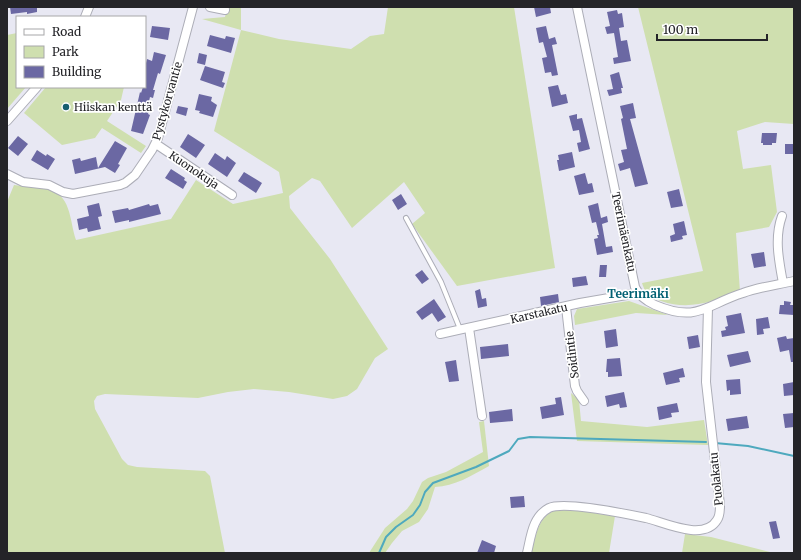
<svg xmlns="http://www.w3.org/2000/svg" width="801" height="560" font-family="Merriweather,serif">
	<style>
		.green { fill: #cfdfaf }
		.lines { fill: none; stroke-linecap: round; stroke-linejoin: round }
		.stream { stroke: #4ea9be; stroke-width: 2 }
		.building { fill: #6b68a3 }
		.service-casing { stroke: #acadb7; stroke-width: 6 }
		.minor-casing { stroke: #acadb7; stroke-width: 10 }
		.service { stroke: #fff; stroke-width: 4 }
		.minor { stroke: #fff; stroke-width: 8 }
		.poi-dot { fill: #175f6f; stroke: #fff; stroke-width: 1.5 }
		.labels { text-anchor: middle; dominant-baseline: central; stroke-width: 3.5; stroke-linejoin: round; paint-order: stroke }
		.street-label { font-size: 11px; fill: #242428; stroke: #fff }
		.poi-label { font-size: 11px; fill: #242428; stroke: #fff; text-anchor: start }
		.neighbourhood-label { font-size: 12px; font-weight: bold; fill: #006072; stroke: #fff }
	</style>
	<rect width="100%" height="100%" fill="#e8e8f3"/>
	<path class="green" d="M227,7H241V30L279,39L351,49L370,36L384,34L388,7H514L555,268L457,286L412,224L425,213L404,182L352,228L320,181L312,178L289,196L290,208L330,259L388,349L375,358L357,389L347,396L333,399L289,392L254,389L228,392L198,398L105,394L97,396L94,401L95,409L122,459L128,465L137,467L205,471L210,476L225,553H7V202L14,185C25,187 35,186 45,188C72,194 69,219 76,240L171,219L196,180L233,204L283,193L279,172L214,131L241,30L202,19L225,17Z
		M638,7H794V124L765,122L737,131L743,169L771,165L777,212L769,227L736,233L740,292C712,301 690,311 661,301C649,297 646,295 642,283L703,271Z
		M17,33V87H26L7,109V35Z
		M46,87H124L121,100L107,121L146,146L141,153L102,128L95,138L62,145L24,113Z
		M629,301L668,315L636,313L575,325L574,316L577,309Z
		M571,393L579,400L581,421L647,427L704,420L708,445L577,441Z
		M484,421L489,466C471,476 455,486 435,487L428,509L419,522L402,531L392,543L385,553H369L385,528L407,509L413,501L422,482L428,478L446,472L483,452L479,422Z
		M560,509L580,510L599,514L615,516L609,553H531C537,535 537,514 560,509Z
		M685,534L711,537L774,553H682Z"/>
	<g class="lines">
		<path class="stream" d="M715,443L748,446L794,456
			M379,553L386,537L396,527L413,515L420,505L425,492L433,483L476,467L509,451L518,439L530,437L706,442"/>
	</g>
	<path class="building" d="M10,7H37V12L27,14V12L11,14Z
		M534,7H550L551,13L536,17Z
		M617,10L618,14L622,13L624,27L619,28L621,41L627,40L631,61L614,64L613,58L618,57L614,33L607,34L605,27L610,26L607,12Z
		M152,26L170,28L168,40L150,37Z
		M546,26L549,39L555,37L557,44L552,45L558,75L552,76L551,72L545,73L542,58L547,57L543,42L539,43L536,28Z
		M210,35L225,39L226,36L235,38L231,53L207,46Z
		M154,52L166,55L160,74L158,73L153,90H155L153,98L150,97L147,110L149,111L148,114L150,115L143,134L131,131L140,92L141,93L143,87H145V67L147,59L152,61Z
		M199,53L207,55L205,65L197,63Z
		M205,66L225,72L222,82L225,83L223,88L200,80Z
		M619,72L623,88H621L622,93L609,96L607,90L613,89L610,75Z
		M558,85L561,95L566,94L568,103L552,107L548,87Z
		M199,94L212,97L211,101L217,105L213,117L199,113L200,111L195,110Z
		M633,103L636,118L630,119L648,184L635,187L630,168L620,171L618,164L624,162L621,150L627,149L621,119L623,118L620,106Z
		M178,106L188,108L186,116L176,113Z
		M577,114V119L582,118L590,149L579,152L577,143L581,142L579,130L573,131L569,116Z
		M762,133H777L776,143H772V145H763V143H761Z
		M188,134L205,145L196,158L180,147Z
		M18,136L28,144L18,156L8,148Z
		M115,141L127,148L118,164L120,165L115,173L105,167L75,174L72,160L80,158L81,161L96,157L98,168Z
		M785,144H794V154H785Z
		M37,150L46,156L47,154L55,159L48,170L31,160Z
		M572,152L575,167L559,171L557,160H559L558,155Z
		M215,153L225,160L227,156L236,163L227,177L208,164Z
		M171,169L185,178L184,180L187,182L183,189L165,178Z
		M244,172L262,183L256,193L238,181Z
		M585,173L588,184L592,183L594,192L579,195L574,176Z
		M679,189L683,206L671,208L667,192Z
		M401,194L407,204L398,210L392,200Z
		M99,203L102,216L98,217L101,229L88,232L87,228L79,230L77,219L89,216L87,206Z
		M598,203L601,218L607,216L608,222L602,224L606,247L612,246L613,252L597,255L594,239L598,238L597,235H599L596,222L592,223L588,206Z
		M149,204L150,206L158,204L161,214L129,222V220L115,223L112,211L128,208L129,210Z
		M684,221L687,235L682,236L683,239L671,242L670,236L675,234L673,224Z
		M764,252L766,266L754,268L751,254Z
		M600,265H607L606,277H599Z
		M422,270L429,279L422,284L415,275Z
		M586,276L588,285L573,287L572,278Z
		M480,289L482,299L486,298L487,306L478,308L475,291Z
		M558,294L559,302L541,306L540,297Z
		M434,299L446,317L438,322L432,313L422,320L416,312Z
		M784,301L791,302L790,305H794V315L779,314L780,305H784Z
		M741,313L745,333L722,337L721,331L726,330L725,327L728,326L726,316Z
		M768,317L770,328L763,329L764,334L757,335L756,319Z
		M616,329L618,346L606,348L604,331Z
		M698,335L700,347L689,349L687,337Z
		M786,336L787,339L794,338V362H791L789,350L780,352L777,338Z
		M508,344L509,356L481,359L480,347Z
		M748,351L751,362L730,367L727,355Z
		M620,358L622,376L608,377V372H606L607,359Z
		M456,360L459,381L449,382L445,362Z
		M683,368L685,377L679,378L680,382L666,385L663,373Z
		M740,379L741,394L730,395V390L727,391L726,380Z
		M794,382V395L784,396L783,384Z
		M624,392L627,407L620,408L619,404L607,407L605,396Z
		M561,397L564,415L542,419L540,407L556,404L555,398Z
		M677,403L679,412L671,413L672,417L659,420L657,407Z
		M512,409L513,421L490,423L489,412Z
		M794,413V427L785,428L783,414Z
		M747,416L749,428L728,431L726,419Z
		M524,496L525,507L511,508L510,497Z
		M776,521L780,538L773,539L769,522Z
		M482,540L496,546L494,553H477Z"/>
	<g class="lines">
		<g class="service-casing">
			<path id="service" d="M406,218L441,282L460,329"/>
		</g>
		<g class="minor-casing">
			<path id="minor" d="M210,7L225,10
				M577,7L635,287C639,296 646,301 655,305C698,323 705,305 743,293C759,287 777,285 794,281
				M85,17L89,7
				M7,121L37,87
				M156,144L232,195
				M7,174L23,182L49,185L63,192L73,194L120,185L125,183L135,175L152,150L158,138L193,7
				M782,216C774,238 779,261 783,283
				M566,307L575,386L577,391L584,401
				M469,328L482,416
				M440,334L580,303L638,293
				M527,553C531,537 532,517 549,508C564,501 627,514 646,518C663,522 704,542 717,520C720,516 720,510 720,505L706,382L708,308"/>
		</g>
		<use href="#service" class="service"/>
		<use href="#minor" class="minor"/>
	</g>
	<circle class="poi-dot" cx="66" cy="107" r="4"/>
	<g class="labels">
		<g class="street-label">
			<text transform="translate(167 101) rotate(-74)">Pystykorvantie</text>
			<text transform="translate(194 170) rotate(34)">Kuonokuja</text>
			<text transform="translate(624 232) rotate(78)">Teerimäenkatu</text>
			<text transform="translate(539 313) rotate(-13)">Karstakatu</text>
			<text transform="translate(572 355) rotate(-97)">Soidintie</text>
			<text transform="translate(716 479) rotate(-96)">Puolakatu</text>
		</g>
		<g class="poi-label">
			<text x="74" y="107">Hiiskan kenttä</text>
		</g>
		<g class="neighbourhood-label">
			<text x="638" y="293">Teerimäki</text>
		</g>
	</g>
	<rect width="801" height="560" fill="none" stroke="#242428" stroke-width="16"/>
	<rect x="16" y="16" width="130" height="72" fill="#ffffff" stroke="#a7a7a9"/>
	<rect x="24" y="29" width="20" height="6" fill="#ffffff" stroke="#a7a7a9"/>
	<text x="52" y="36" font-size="12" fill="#242428">Road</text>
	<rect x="24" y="46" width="20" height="12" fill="#cfdfaf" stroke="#a7a7a9"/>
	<text x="52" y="56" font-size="12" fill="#242428">Park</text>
	<rect x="24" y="66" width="20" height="12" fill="#6b68a3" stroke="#a7a7a9"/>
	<text x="52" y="76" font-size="12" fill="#242428">Building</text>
	<path d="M657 34v6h110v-6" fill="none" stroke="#242428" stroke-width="2"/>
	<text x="663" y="34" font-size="12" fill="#242428" stroke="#ffffff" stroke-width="3" paint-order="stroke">100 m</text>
</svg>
